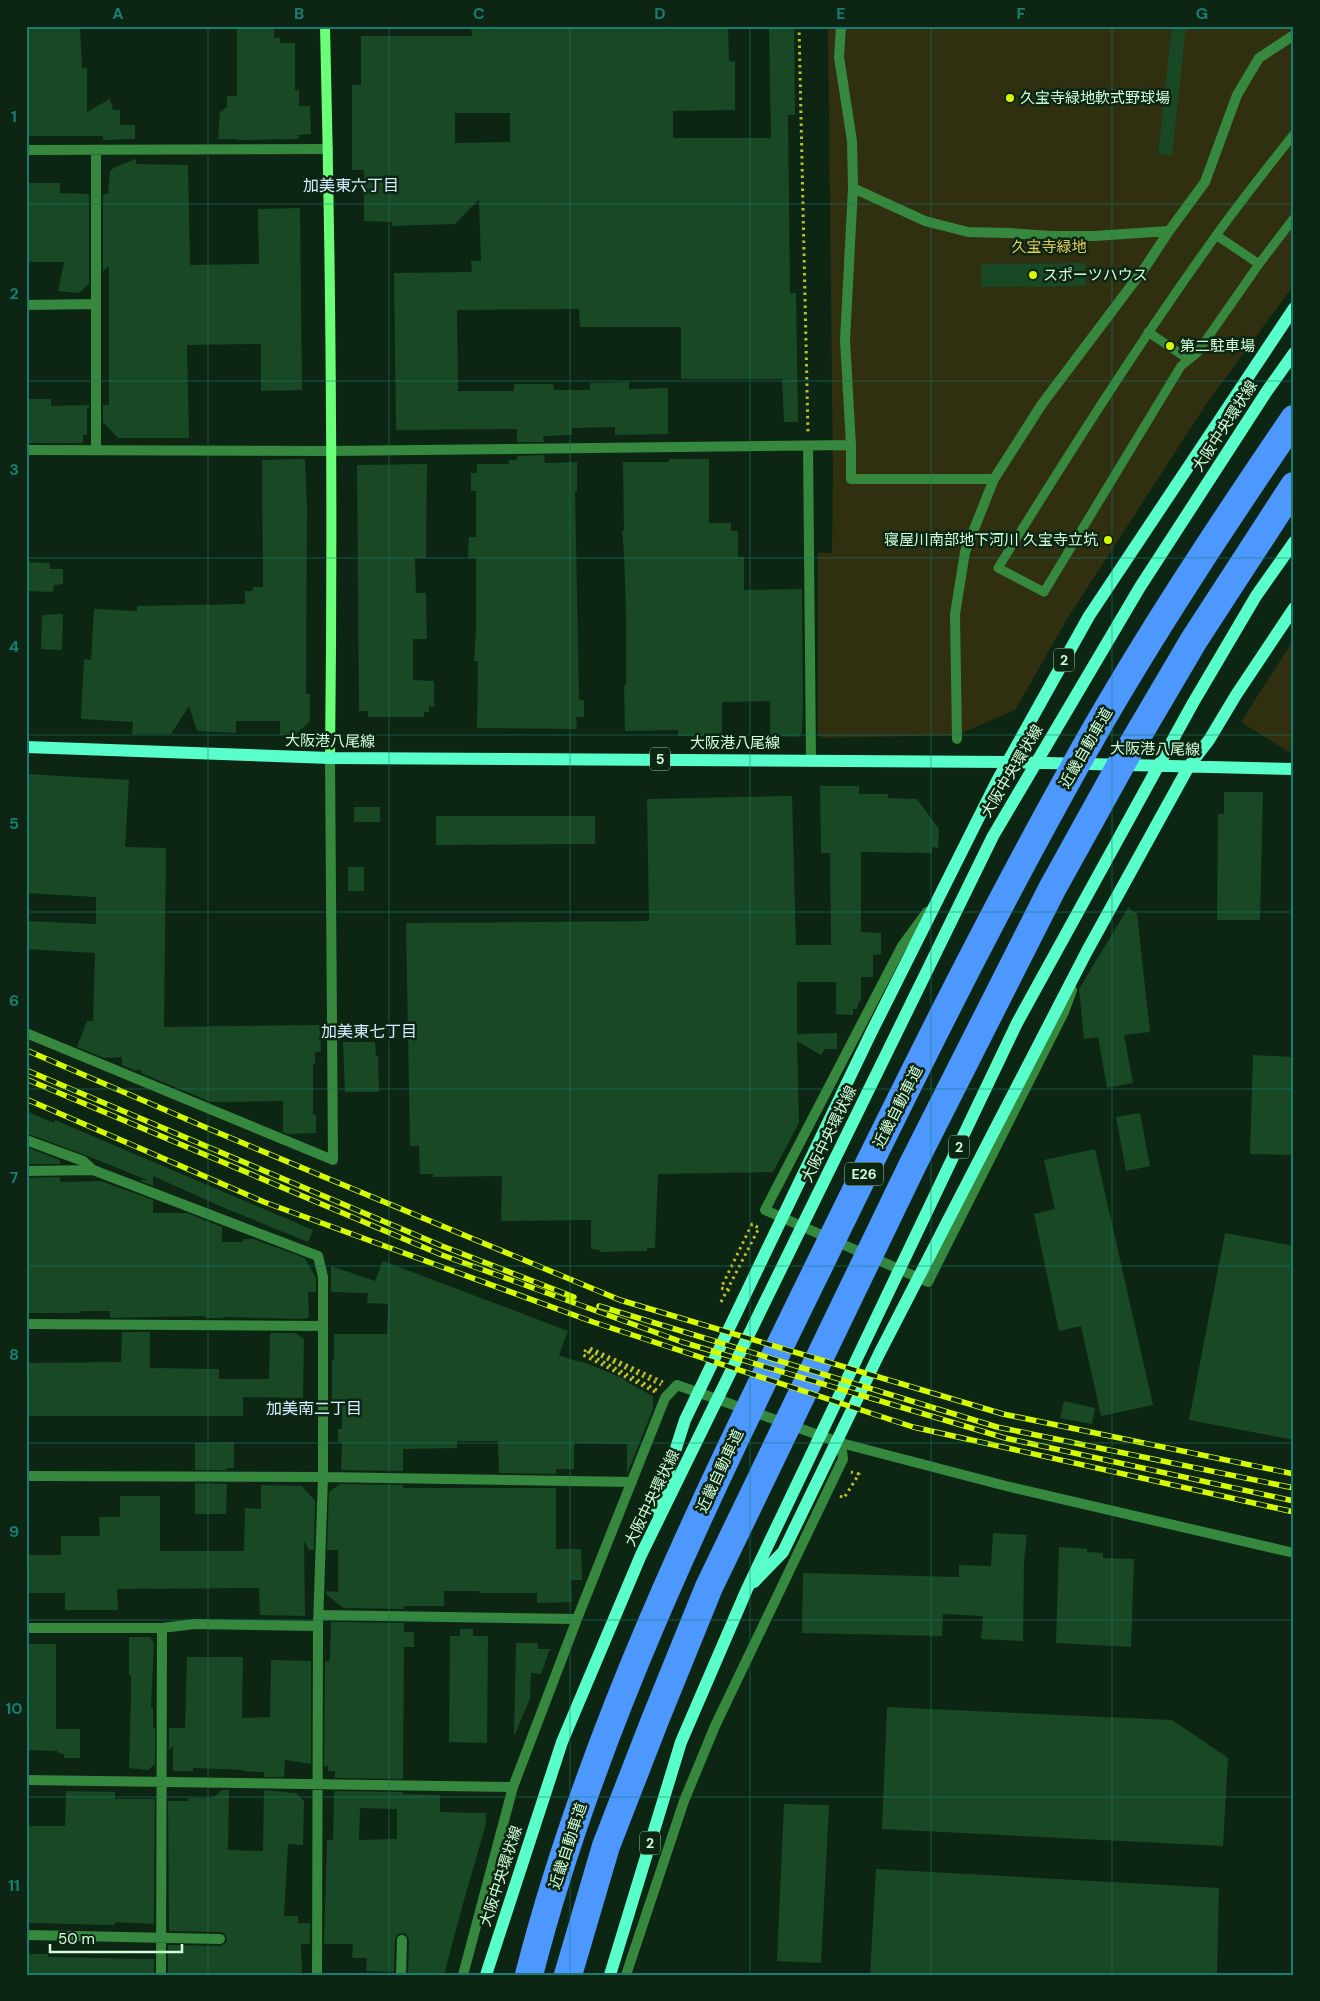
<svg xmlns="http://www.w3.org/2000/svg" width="1320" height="2001" font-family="'DM Sans','Noto Sans JP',sans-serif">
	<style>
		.green { fill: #303010 }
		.building { fill: #184824; fill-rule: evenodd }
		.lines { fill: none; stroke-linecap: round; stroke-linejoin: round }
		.path { stroke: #bfbf26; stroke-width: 3; stroke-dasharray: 2.5 4; stroke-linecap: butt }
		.lane { stroke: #35883d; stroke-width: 9 }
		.street { stroke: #35883d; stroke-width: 10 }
		.secondary { stroke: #69ff76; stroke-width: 10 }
		.primary { stroke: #59ffcb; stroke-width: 12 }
		.highway { stroke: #4d98ff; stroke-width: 28 }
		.rail-casing { stroke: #d5fd00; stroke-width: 5.5 }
		.rail { stroke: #0d2613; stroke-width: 4; stroke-dasharray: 11; stroke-linecap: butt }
		.grid { fill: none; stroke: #197d73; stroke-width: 1; stroke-opacity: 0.55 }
		.poi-dot { fill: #d5fd00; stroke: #0d2613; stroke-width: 2 }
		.labels { text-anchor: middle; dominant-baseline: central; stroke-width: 5; stroke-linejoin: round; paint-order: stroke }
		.shield { fill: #0d2613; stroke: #97be9e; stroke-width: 1 }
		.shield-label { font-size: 14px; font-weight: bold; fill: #d2ffda }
		.poi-label { font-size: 15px; fill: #d2ffda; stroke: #0d2613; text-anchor: start }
		.park-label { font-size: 15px; fill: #e8cc55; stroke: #0d2613 }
		.street-label { font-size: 15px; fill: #d2ffda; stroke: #0d2613 }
		.neighbourhood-label { font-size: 16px; fill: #d4edff; stroke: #0d2613 }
		.neatline { fill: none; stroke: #197d73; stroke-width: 2 }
		.grid-label { font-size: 16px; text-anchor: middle; font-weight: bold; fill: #197d73 }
	</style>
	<rect width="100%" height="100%" fill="#0d2613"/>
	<path class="green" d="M828,26H1294V285L1207,403L1067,619L1015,710L957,735L823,738L818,735V553H832L833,474Z
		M1294,639V751L1289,752L1241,722Z"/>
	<path class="building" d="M26,26H80L82,68H87V112L110,99L113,110H120V125H135V139L103,140V136H26Z
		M237,26H274V38H280V43H295V90H299V106H310L311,134L298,135L299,139L237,140V139H218L220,111L223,112V109L227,108V96H237Z
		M471,26H728L729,61L735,62V110L673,111V138H771L769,26H794L795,115H788L790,293H796L798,422H784L782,379H681V327H580L579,309L457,310L458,391H514V384H553L554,390H590V383L629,382V389L668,388V434L615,435V427L572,428V435L543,436L544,442H517V429L396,430L394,273L472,272L471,261H481L479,199L455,224L392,226V222L364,221V170H352V85H361V36H472ZM455,113H510V142L455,143Z
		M1172,26H1186L1172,156L1158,154Z
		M136,159V164L188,165L190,265L259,264L258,209L300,208L302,390L261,391V344L187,345L189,438H118L103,422V405H109V266L103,271V194H108L110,171L115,167Z
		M26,183H60V193L89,194V284L79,293L58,291L64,262H26Z
		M1085,263L1086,286L981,287V264Z
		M28,399H51V406L89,405V409L87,407V435H83V443H27Z
		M544,455L545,463L577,462V491H575L579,700H584V717H576L577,729L477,728L478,661H474L476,631V558H468L469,537H476V491H471V473H477V464H509V460H517V456Z
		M305,459L307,507L306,694H310V721L295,735H280V721H236V733L197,731L189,706L171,734H132L133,722L81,719L84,659L91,660L94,609L137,611V606L245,604V591H253V587H263L262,460Z
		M669,459H709V523H731V531H738V557H744V590L802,589L803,709L802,732L798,737L770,736V701L722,702V736H678V730L625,731L624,685H626V614L624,552L622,531H624L623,462H669Z
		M427,464L426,558H415L416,593H426L427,639H413V680L434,681V707L429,706V712H424V717H368V711H359L357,465Z
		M26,562L50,563V569H63V584L54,585L53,592L26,591Z
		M63,614L62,650L41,649L42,615Z
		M26,774L129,780L125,847L166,848L164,1027L320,1025L321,1052H315V1064H313V1115H316V1133L287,1134L283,1132V1101L211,1102L141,1073V1070H134L122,1065V1057L104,1058L77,1047L87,1021H93L95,953L26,949V921L96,924V897L26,893L29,825H26Z
		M820,786H859V794H888V798L917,799L939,829L938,848L932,847V853L861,852V932L881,933V954L873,955V977H861V1001H859L857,1009H853V1015L836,1014V982H797V1034L837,1033V1049H825L821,1055L797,1041L799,1123L773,1172L658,1174L655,1248H647V1251L600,1252V1250L591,1249V1220L501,1221L502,1176L433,1177V1174H420L419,1146H410L406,923L649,921L647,799L792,796L796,945H831L830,853H821Z
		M1224,792H1263L1260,920H1217L1218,814H1224Z
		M354,807H380V822H354Z
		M436,816H595V844L436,845Z
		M348,867H364V891H348Z
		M1128,908L1137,914L1150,1032L1124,1035L1133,1083L1107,1088L1098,1037L1084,1039L1079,989Z
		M343,1042H375L376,1056H378L379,1092H345Z
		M1253,1055L1294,1057V1155L1250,1154Z
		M26,1111L54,1123L55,1120L313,1230L308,1242L222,1207L153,1176V1186L139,1180H147L85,1155L26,1133Z
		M1140,1113L1150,1166L1126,1171L1116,1117Z
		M26,1147L60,1160V1164H26Z
		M1095,1149L1153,1405L1101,1416L1081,1326L1059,1331L1034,1214L1055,1209L1044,1160Z
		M60,1177V1182L101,1181L153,1200V1213H187L222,1227V1242H242L244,1239H253L305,1258L316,1278V1292H308L309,1317L305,1319L223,1317V1318H205V1316L110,1318V1311H81V1313H26V1178Z
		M1225,1233L1294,1246V1440L1189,1420Z
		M383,1261L568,1331L559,1355L576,1361L583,1362L625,1379V1381L653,1396V1409L627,1474V1444L574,1443V1469H556V1474L499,1473L498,1441H457V1448L403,1449V1471L341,1470L342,1442H338V1429H342V1401H332V1360H334V1334H387L388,1304L367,1303L368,1293L331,1292V1266L375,1281Z
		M122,1332H150V1368L219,1369V1379H269L270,1333H295L304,1339L303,1398L243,1397V1416H26V1363L121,1362Z
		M1064,1401L1095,1408L1092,1424L1060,1418Z
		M234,1442V1468H227V1470H195V1443Z
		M195,1483L227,1484L226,1514H195Z
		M340,1484L403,1485V1488H556V1549H581L582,1580H571L572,1602L537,1603V1593H479V1591H444V1606H404V1609L343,1608L326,1594V1591L338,1592V1550H327L329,1492Z
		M261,1485L302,1486L315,1501L314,1550H309L304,1541L305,1616L260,1615L259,1588L117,1589L118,1610H65V1593H26V1555H61V1536H100L99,1517H120V1496H160V1551H244L245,1508L261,1509Z
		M993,1533L1027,1535L1024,1561L1023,1641L981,1639L983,1616L943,1614L942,1636L802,1633L803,1573L959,1577V1565L991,1566Z
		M1059,1547L1087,1549V1552L1103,1553V1558L1134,1559L1131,1647L1056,1643Z
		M331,1622L404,1623V1632H414V1647H404L403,1779L335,1778V1771H328V1766H324L325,1661L329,1662L330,1656Z
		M460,1629H473V1636H488L487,1743L449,1742L450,1636H460Z
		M129,1637H150L154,1643L151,1708H153V1728H155V1764L148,1770L129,1768L131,1696V1675H129Z
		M516,1643H538V1649H550L541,1674L531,1673L530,1699L515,1734H514Z
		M29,1644H56V1729H80V1758H64V1754L58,1753V1751L28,1750Z
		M187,1657H243L242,1718L270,1717L271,1660L311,1661V1764L285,1760L284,1777H264V1772L242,1771L244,1770L193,1768V1771H173V1746L169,1750V1728H185Z
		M887,1707L1172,1720L1228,1758L1223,1846L882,1829Z
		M222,1790H229L228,1850L263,1851L264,1790L296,1793L304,1801L303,1845L288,1844L284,1916H298V1923H310V1944H301L302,1975H168V1945L220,1946L226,1943L227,1939L224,1933L220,1932L169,1931L168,1801H188V1798H213Z
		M66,1791L115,1792V1799H153L155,1800L154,1924L115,1922V1925L26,1923V1826H65Z
		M334,1791L403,1792V1794L440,1795V1812L486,1813V1824L462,1907L444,1975H408L409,1940L406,1934L403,1933L398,1934L395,1939L394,1972L366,1971L367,1958H352L353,1944H324L327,1840H333ZM360,1808L397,1809V1839L359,1840Z
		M784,1804L829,1805L821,1963L777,1961Z
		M876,1869L1219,1888L1217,1975H870Z
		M26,1954H48V1957L154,1959V1975H26Z"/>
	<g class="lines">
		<path class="path" d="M799,26L808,433
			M721,1302L759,1228L752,1224L721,1288L731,1291
			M657,1390L588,1354L590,1348L663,1382
			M655,1392L583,1355L586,1349L661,1385
			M840,1496L844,1498L859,1474L851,1472"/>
		<path class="lane" d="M1294,134C1267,168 1240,202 1215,237C1138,344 1068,455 998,568L1044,592L1181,366L1197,353L1259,264L1294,218
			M1216,235L1259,264
			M1148,332L1188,359"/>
		<path class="street" d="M841,26L839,57L852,141L853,188L845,340L851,445V479H994
			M26,150L328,149
			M96,150V449
			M853,188L925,221L968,232L1010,233L1051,236H1094L1169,231
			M26,305L96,304
			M808,446L811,760
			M26,450L331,451L851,445
			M957,739L955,614L965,552L994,479L1042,404L1146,266L1169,231L1205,182L1237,95L1259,58L1294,35
			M927,912L902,946L765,1210L928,1282L1064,1012L1072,990
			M26,1033L333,1160L330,758
			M26,1140L83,1161L93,1170L318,1256L323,1277V1477L318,1626L317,1975
			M26,1171L93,1170
			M26,1324L323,1326
			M841,1443L1006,1486L1294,1553
			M26,1476L323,1477L632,1482
			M319,1615L577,1619
			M26,1628H162L194,1624L318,1626
			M26,1780L513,1787
			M26,1935L220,1939
			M161,1975L162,1628
			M401,1975L402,1940
			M463,1975L513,1787L577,1619L665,1398L677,1385L841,1443L843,1459L715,1726L684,1801L626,1975"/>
		<path class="secondary" d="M325,26C331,270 333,514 330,758"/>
		<path class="primary" d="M26,747L330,758L1008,762L1294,769
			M656,1511L685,1420L871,1033L997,781L1089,616L1294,308
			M754,1582L783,1552L879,1354L1087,951L1189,766L1209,740L1236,695L1294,608
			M486,1975L562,1742L641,1555L993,836L1140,587L1267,391L1294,353
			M610,1975L681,1742L747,1589L1017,1023L1193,703L1256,596L1294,542"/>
		<path class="highway" d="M529,1975C592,1729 705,1499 816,1272C903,1094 990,916 1088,743C1151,632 1222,525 1294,419
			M568,1975L606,1846L655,1720L709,1587L913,1164L1052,889L1124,759L1194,640L1294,486"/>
		<g class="rail-casing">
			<path id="rail" d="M26,1050L214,1131L620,1300L1003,1414L1294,1474
				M26,1070L442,1246L574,1297
				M26,1079L442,1255L682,1342L1005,1438L1294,1501
				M26,1099L264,1202L593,1322L913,1427L1294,1512
				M599,1306L997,1427L1294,1488"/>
		</g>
		<use href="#rail" class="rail"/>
	</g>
	<path class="grid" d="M208,26V1975M389,26V1975M570,26V1975M750,26V1975M931,26V1975M1112,26V1975M26,204H1294M26,381H1294M26,558H1294M26,735H1294M26,912H1294M26,1089H1294M26,1266H1294M26,1443H1294M26,1620H1294M26,1797H1294"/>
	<g class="poi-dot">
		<circle cx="1010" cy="98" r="5"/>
		<circle cx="1033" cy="275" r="5"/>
		<circle cx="1170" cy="346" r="5"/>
		<circle cx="1108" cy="540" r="5"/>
	</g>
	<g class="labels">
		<g class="shield">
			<rect x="1054" y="648.5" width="20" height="23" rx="4"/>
			<rect x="650" y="747.5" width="20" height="23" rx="4"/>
			<rect x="949" y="1135.5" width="20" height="23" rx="4"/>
			<rect x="845" y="1162.5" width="38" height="23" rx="4"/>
			<rect x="640" y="1831.5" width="20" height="23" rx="4"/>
		</g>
		<g class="shield-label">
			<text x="1064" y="660">2</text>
			<text x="660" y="759">5</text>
			<text x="959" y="1147">2</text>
			<text x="864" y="1174">E26</text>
			<text x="650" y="1843">2</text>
		</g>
		<g class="poi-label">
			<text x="1020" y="98">久宝寺緑地軟式野球場</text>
			<text x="1043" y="275">スポーツハウス</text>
			<text x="1180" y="346">第二駐車場</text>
			<text x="1098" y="540" text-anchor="end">寝屋川南部地下河川 久宝寺立坑</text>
		</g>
		<g class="park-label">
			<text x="1049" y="247">久宝寺緑地</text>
		</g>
		<g class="street-label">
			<text transform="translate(1225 426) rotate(-57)">大阪中央環状線</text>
			<text transform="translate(330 741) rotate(1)">大阪港八尾線</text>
			<text x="735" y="743">大阪港八尾線</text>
			<text transform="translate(1086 748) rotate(-60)">近畿自動車道</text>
			<text transform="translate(1155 749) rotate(1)">大阪港八尾線</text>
			<text transform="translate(1012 771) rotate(-59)">大阪中央環状線</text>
			<text transform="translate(898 1107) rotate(-63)">近畿自動車道</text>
			<text transform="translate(829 1134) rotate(-64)">大阪中央環状線</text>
			<text transform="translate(720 1471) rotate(-65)">近畿自動車道</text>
			<text transform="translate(652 1498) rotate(-64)">大阪中央環状線</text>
			<text transform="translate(568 1846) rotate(-72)">近畿自動車道</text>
			<text transform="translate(501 1876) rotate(-72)">大阪中央環状線</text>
		</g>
		<g class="neighbourhood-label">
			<text x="351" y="185">加美東六丁目</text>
			<text x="369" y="1031">加美東七丁目</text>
			<text x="314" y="1408">加美南二丁目</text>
		</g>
	</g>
	<rect width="1320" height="2001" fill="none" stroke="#0d2613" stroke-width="55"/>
	<path d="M50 1944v8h132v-8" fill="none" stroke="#d2ffda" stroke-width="2.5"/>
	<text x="58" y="1944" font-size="15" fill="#d2ffda" stroke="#0d2613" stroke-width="4" paint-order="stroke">50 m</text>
	<rect x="28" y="28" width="1264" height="1946" class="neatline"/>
	<g class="grid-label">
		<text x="118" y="19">A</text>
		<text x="299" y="19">B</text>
		<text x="479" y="19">C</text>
		<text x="660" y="19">D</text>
		<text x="841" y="19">E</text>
		<text x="1021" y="19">F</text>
		<text x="1202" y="19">G</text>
		<text x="14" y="122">1</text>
		<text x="14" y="299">2</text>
		<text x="14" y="475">3</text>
		<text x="14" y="652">4</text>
		<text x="14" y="829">5</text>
		<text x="14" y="1006">6</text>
		<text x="14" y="1183">7</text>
		<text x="14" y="1360">8</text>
		<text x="14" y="1537">9</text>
		<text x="14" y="1714">10</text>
		<text x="14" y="1891">11</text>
	</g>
</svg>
